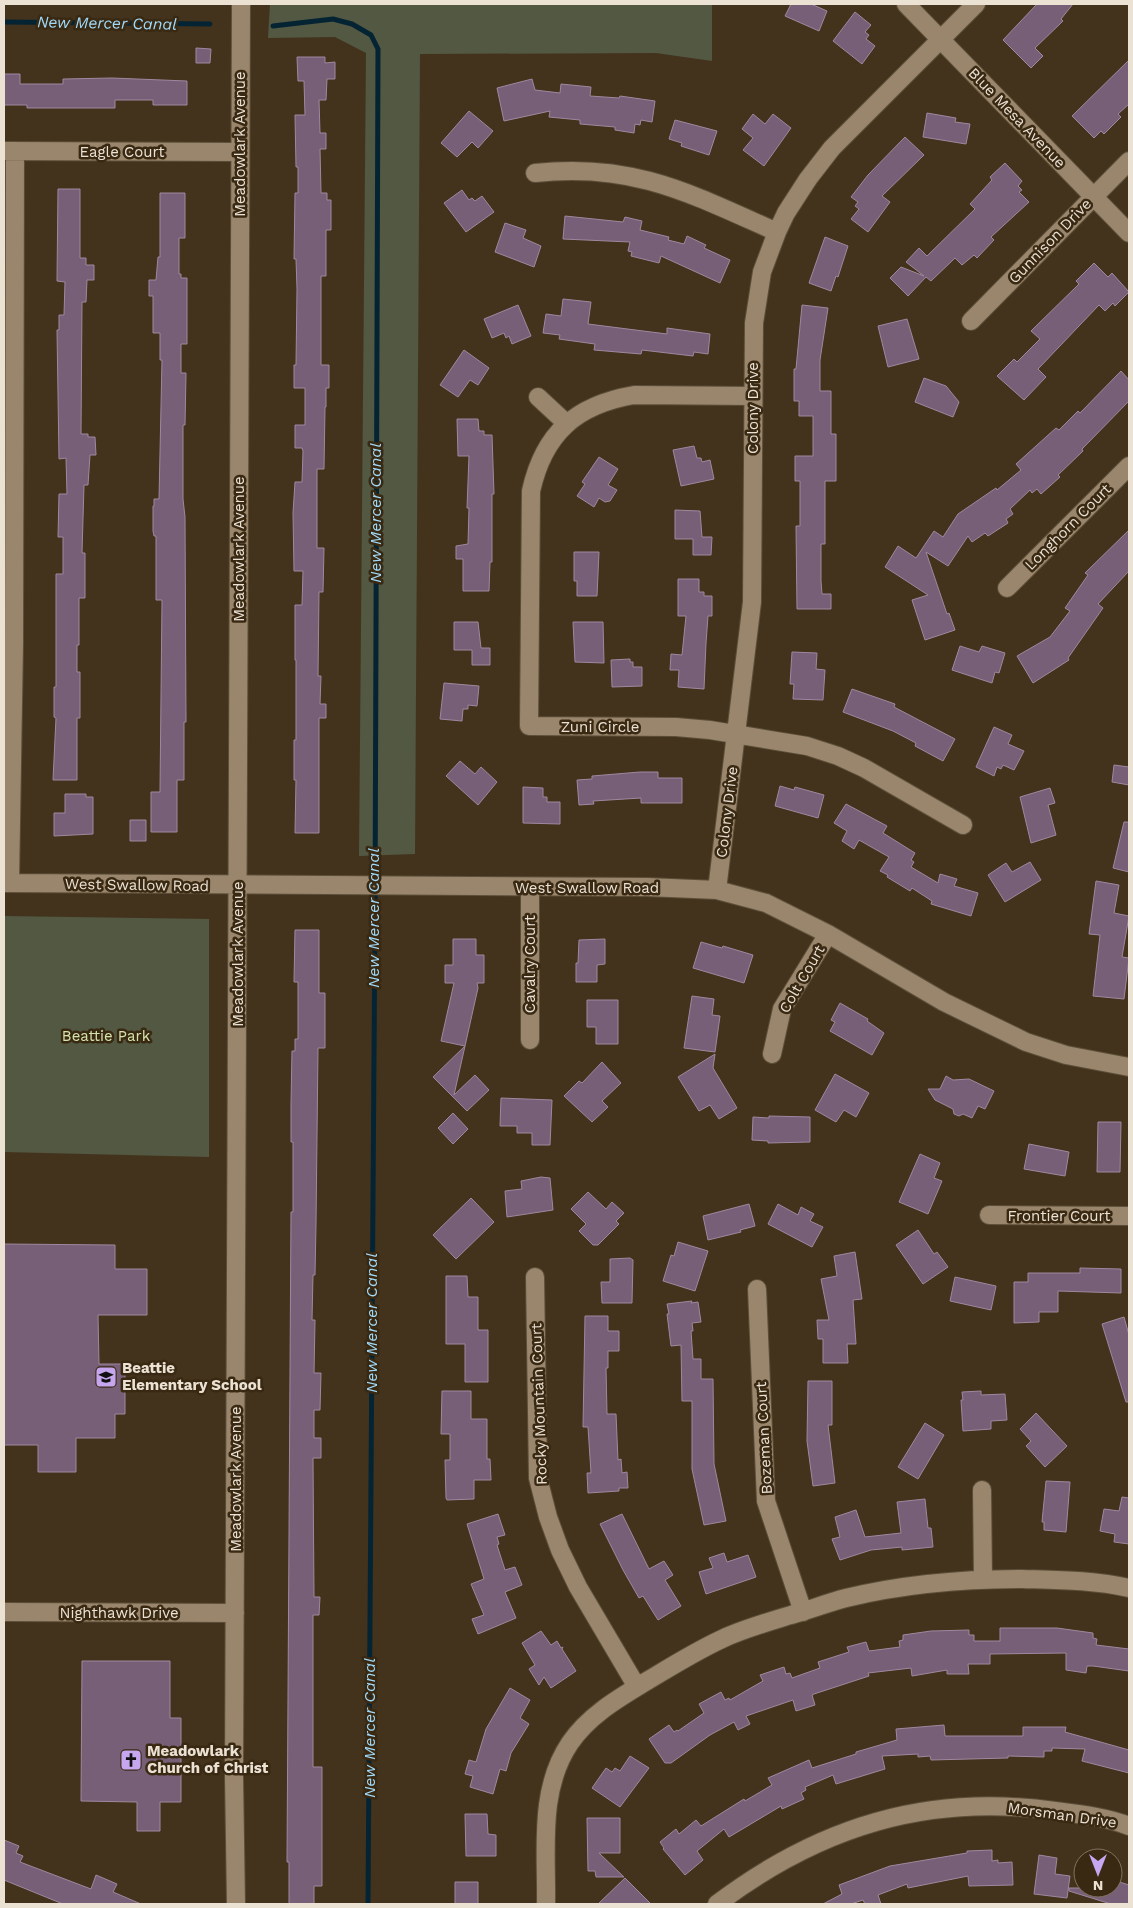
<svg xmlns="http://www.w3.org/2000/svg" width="1133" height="1908" font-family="'Work Sans',sans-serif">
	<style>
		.green { fill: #525842 }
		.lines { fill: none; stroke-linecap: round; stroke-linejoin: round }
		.stream { stroke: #052433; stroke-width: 5 }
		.building { fill: #776077; stroke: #9f889f }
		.street-casing { stroke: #5c4f3a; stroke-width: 20 }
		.street { stroke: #9a866c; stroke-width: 18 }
		.labels { text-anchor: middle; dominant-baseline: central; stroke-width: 5; stroke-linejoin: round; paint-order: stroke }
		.street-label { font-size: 15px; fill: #ece2d4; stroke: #392912 }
		.park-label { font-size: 15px; fill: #d5e4ac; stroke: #392912 }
		.poi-label { font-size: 15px; font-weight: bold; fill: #ece2d4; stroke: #392912; text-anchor: start }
		.water-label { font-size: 16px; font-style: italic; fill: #a0dafa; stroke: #392912 }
	</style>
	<rect width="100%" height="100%" fill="#44331c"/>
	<path class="green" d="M270,4H712V61L656,53L420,54L415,854L359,856L366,53L335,37L268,38Z
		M4,916L209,919V1157L4,1152Z"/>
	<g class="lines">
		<path class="stream" d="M4,22L210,24
			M273,26L333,19L352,24L371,35L378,49L375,916L368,1904"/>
	</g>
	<path class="building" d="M791,4H811L827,11L819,31L785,16Z
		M1037,4H1073L1061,19L1063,21L1035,48L1043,56L1031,68L1003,40Z
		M855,12L871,25L865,32L869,35L866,39L875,46L862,64L833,41Z
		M196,48L211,49L210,63H196Z
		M297,57H325V63L335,62V79H327L326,100H319L320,133H326V149H320L321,193H327V200H331V230H326V276H321V365H329V388H326V407H325L324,469H317V548H324L323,592H319L318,676H321L320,704H326V718H319V833H295L296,780H294V740H296V660H295V605H302L303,571H294L293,513L295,482H302L303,451L302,448H295V425H305V388H294V365H296L297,289L296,259H294L295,193H298V167H296L295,115H305L304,81H298Z
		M1129,60V104L1118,114L1121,117L1104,134L1101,131L1094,138L1072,116Z
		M4,74H20V84H63V79L112,78L187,81V105H153V100H115V108H27V105H4Z
		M532,79L535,90L560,93L561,84L591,87L590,96L619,98L620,96L655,101L652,122L641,120L640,125L635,124L634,133L615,130V127L580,124V120L549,117L550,111L504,121L497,88Z
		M469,111L493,131L478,148L472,142L457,157L441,143Z
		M927,113L956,118L955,122L970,124L966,144L923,137Z
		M753,114L765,124L773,114L791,128L764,166L743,150L753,138L742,129Z
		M675,120L717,131L709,155L681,146L682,143L669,139Z
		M905,137L924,155L882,196L890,202L868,232L851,219L859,209L855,206L858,202L851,197L868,175Z
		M1005,163L1022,181L1018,186L1022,190L1019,192L1029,202L991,237L994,240L977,258L974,255L962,265L955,258L931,281L926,277L908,296L890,278L901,267L924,276L906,262L919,248L927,256L975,209L970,204L992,180L990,177Z
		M58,189H80V258H86V265H94V280H87L86,302H82L81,434H88V437H95L96,455H90L88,485H84L82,553H85V598H79V645H77V672H80V718H77V780H53L56,718L54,717V687H56V574H63V537H58L59,494H67L66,458L59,459L57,330H59V315H64L65,282L57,281Z
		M462,190L469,200L472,198L475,201L482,196L494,212L466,232L444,203Z
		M160,193H185V238H179V274H181V278H187V344H181V373H186L185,425H183V499L185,517L186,722H184V780H177V832H151V792H160L162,600H156V536H154L153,531V506H154V499H159L162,360H160V333H153V296H149V280H156L158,257H160Z
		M565,216L623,222L625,217L642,221L640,230L669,237L668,240L684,244L687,236L706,245L704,248L730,260L720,283L661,256L659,263L631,256L632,252L628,251L630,242L563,239Z
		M505,223L526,230L523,238L541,246L534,267L495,252Z
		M825,237L848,246L838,277L836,276L831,291L809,283Z
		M1094,263L1108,277L1112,273L1129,292L1115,306L1113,303L1105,311L1099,305L1038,369L1046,377L1024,400L997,376L1014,359L1017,362L1040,339L1031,331L1079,284L1076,281Z
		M563,299L591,302L588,324L667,334V328L710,334L708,354L694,352L693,356L642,350L641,354L594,350L595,344L559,339L560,335L543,333L546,314L561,316Z
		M518,305L531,336L512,344L509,336L506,338L504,333L492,338L484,319Z
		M802,305L828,308L820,360V391H831V434H836V481H825V544H821V581L822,594H831V609H797L796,526H800V481H795V456H813V416H799V401H794V369H796Z
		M907,319L919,359L888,367L878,326Z
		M464,350L489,368L478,385L470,380L458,397L440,385Z
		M1121,371L1129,380V401L1082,449L1083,451L1058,475L1060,477L1041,494L1037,489L1032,493L1030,490L1010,509L1013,514L1006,519L1008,523L988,536L985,533L972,542L968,536L948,566L926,552L947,614L949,613L955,630L925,640L912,600L928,595L885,567L898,546L916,558L934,531L943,537L958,514L996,488L997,490L1021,470L1016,464L1056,428L1059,430L1078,411L1080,413Z
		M924,378L946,386L959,402L953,417L915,402Z
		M457,419H478L479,431H484V435H492L494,494H492V562H490L489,591H463V559H456V546L468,544L469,508H467L469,456H458Z
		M694,446L697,458H701L702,462L710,460L714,479L681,486L673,450Z
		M599,457L618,469L608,485L617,490L610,501L605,502L599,498L594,507L577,496L585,484L582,482Z
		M675,510L700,511L702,537H712L711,555H693V539H675Z
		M1129,530V571L1098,604L1103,608L1068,658L1069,660L1033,683L1017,656L1050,637L1070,611L1065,608L1088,575L1085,573Z
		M574,552H599L597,596H577V581H574Z
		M678,579H699V592H704V596H712V616H708L706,643L704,689L678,687L679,670H670L671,654L682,655L686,616H678Z
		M454,622H478L481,648H490V665H472V650H454Z
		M573,622H603L604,663L575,662Z
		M960,646L979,652L982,646L1005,653L999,673L995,672L992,683L952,670Z
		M792,652L817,653L816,669L825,670L823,700L793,699L794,684H790Z
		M630,659V662H633V667H642V686L612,687L611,660Z
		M444,683L479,686L477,706L468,705V709H463L462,721L440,719Z
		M852,689L895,704L894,707L955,739L943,761L915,746L916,743L893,731L843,712Z
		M994,727L1012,735L1008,744L1024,751L1014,770L1003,765L1001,769L997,767L994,776L976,767Z
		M460,761L475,774L481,767L497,782L478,805L446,776Z
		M1114,765L1129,767V785L1112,782Z
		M640,772H658V778H682V803H641V798L593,801L594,804L579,805L577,780L592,779V776Z
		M780,786L794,790L795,787L824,795L818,818L775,806Z
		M523,787L543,788V797H547V802H560V824L523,823Z
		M1050,788L1055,803L1048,805L1056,835L1031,843L1020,797Z
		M65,794H86V797H93V834L54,836V813H65Z
		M846,804L887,826L883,833L915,853L911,860L914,862L911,867L938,883L940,874L957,879L954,886L978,893L971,916L931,904L932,901L912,888L910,891L887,877L888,875L880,871L889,857L859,840L854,849L842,841L847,831L834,823Z
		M130,820H146V841H130Z
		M1124,822H1129V872L1113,868Z
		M1030,862L1041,880L1005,902L988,875L1006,863L1012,872Z
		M1096,881L1119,885L1114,913L1129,916L1122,957L1129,958L1124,999L1093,996L1100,935L1089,934Z
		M295,930H319V993H325V1048H318L316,1224L315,1275H313L312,1320H315L314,1373H321L320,1410H314V1438H321V1458H313L314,1597H320L319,1615H313V1767H322V1886H314V1904H289V1862H287L291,1212H293V1142H291V1104L292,1051H295V1039H298V982H294Z
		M453,939H476V955H484V983H477L478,988L465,1046L441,1041L454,983H445V965H453Z
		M605,939V964L597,965V982H576V963H578L579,940Z
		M701,942L722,948L723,946L753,955L744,983L693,968Z
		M692,996L714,999L712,1015L720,1016L715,1052L684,1048Z
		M587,1000H618V1044H596V1027H587Z
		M840,1003L868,1019L867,1021L884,1033L872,1055L830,1031L835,1022L831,1020Z
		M465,1046L454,1095L475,1075L489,1090L467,1111L433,1077Z
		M715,1054L713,1068L737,1108L719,1119L710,1105L699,1111L678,1077Z
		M602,1062L621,1083L602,1101L608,1107L592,1122L564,1096L579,1081L582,1083Z
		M835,1074L869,1093L856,1117L844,1110L836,1122L815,1110Z
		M946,1076L953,1080L969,1079L994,1091L985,1109L978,1106L972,1118L963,1114L959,1116L954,1114L953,1109L935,1100L928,1089H940Z
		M501,1098L552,1100L550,1145H532V1133H517V1126H500Z
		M453,1113L468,1129L453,1144L438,1128Z
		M769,1116L810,1117V1142L768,1143V1141L752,1140L753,1117L769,1118Z
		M1098,1122H1121L1120,1172H1097Z
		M1029,1144L1069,1152L1065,1176L1024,1169Z
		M920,1154L940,1163L934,1178L942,1181L928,1214L899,1202Z
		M541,1177L550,1178L553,1210L507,1217L505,1191L522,1189L521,1181Z
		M588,1192L606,1209L612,1202L624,1213L616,1221L619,1224L598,1245H593L579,1231L586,1224L571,1209Z
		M471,1198L494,1222L456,1259L433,1235Z
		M749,1204L755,1226L740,1230L741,1232L708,1240L703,1216Z
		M778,1204L798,1215L801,1207L814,1214L810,1221L823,1227L812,1247L768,1224Z
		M918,1230L934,1254L937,1252L948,1267L923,1284L896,1245Z
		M678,1242L708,1251L695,1291L663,1281L671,1255L674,1256Z
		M4,1244L115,1245V1269H147V1315H98L99,1364H125V1414H115V1438H76V1472H38V1445H4Z
		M855,1252L862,1299L853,1300L856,1344H847L848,1363H823V1339H818L817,1320H829L821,1279L837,1276L834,1256Z
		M630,1258L633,1260L632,1303H602L601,1282H610V1259Z
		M1080,1268L1121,1269V1293L1058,1291V1312H1039V1322L1014,1323V1282H1028V1273H1080Z
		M446,1276H467L468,1297H478V1330H488V1382H465V1344H446Z
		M955,1277L996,1286L991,1310L950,1301Z
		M692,1301L691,1303L698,1302L701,1322L692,1323L693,1331H691L693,1359H701V1379H713L714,1464L726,1521L704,1525L692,1469V1401H682L681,1345L671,1346L667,1314H669L667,1304Z
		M585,1316H608V1331H619V1351H608V1368H606L607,1414H616L618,1460L621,1459L622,1473L627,1472L628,1488H619V1491L588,1493L587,1473H591L588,1427H583Z
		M1124,1317L1129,1335V1402H1126L1102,1324Z
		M808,1381H832V1425H828L835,1483L813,1486L807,1441Z
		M442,1391H471V1419H487V1459H490L491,1480H474V1499L447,1500L446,1498L445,1460H450V1434H441Z
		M981,1391V1395L1005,1394L1007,1420L991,1421V1429L963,1431L961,1400H963L962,1392Z
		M1036,1413L1067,1446L1045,1467L1026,1446L1031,1441L1020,1429Z
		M925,1423L944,1435L918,1479L898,1467Z
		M1046,1481L1070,1482L1066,1532L1044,1530V1522H1042Z
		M1122,1497L1129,1498V1544L1114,1542L1115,1534L1100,1531L1104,1509L1119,1511Z
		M925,1499L928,1528H931L933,1547L902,1550V1547L871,1550L840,1560L832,1539L840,1537L835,1517L856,1510L865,1537L901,1533L897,1502Z
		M498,1514L505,1535L497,1537L499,1544L497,1545L505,1570L515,1567L522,1585L505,1592L516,1618L478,1634L472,1619L484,1615L471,1584L484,1579L467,1524Z
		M622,1514L649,1569L664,1561L673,1575L665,1580L681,1606L658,1620L643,1596L639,1598L623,1570L600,1524Z
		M724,1553L727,1562L748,1555L756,1577L706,1594L699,1572L713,1568L709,1558Z
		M1000,1628H1057L1093,1633V1638L1097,1639L1096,1645L1129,1649V1671L1093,1666H1087L1086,1673L1066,1670V1653L990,1654V1664H968L969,1674H947V1670L912,1676L911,1668L868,1673L869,1676L814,1694L812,1695L815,1705L796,1711L793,1700L746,1716L750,1724L738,1730L734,1722L710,1735L671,1763H665L649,1739L669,1725L674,1732L677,1730L678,1731L704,1713L699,1704L721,1692L725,1700L729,1698L730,1700L763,1681L760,1675L784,1667L786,1674L790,1673L792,1678L820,1668L818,1662L849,1652L847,1647L866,1642L869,1651L900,1647L899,1641L903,1640V1635L931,1631L969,1630V1635H974V1641H1000Z
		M541,1631L551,1645L557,1641L561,1648L563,1647L562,1649L576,1671L551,1688L544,1677L539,1685L529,1669L535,1665L522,1643Z
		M82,1661H170V1718H181V1802H160V1831H137V1802L81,1801Z
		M510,1688L530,1700L520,1718L529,1724L511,1753L506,1771L500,1769L493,1794L470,1787L473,1776L465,1774L469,1760L476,1762L486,1729Z
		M944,1725L945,1736H1023V1727H1066L1065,1732L1129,1750V1773L1082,1761L1085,1749L1052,1748V1751H1044V1757L1008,1756V1758L931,1760L930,1756L918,1757V1754L882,1756L885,1769L836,1784L833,1775L805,1787L806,1790L801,1793L804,1799L782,1809L781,1806L729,1837L724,1829L697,1851L703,1860L685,1875L663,1849L664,1848L660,1842L676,1829L679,1834L696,1820L701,1826L744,1799L745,1801L772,1785L768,1778L809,1760L812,1768L856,1754V1752L897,1740L896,1729Z
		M630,1756L649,1768L620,1807L592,1788L606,1768L612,1772L615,1768L620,1771Z
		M465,1814H487L488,1834L496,1835V1856H466Z
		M587,1818H620V1853H599L624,1877H596L595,1871H588Z
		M4,1840L19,1846L16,1853L23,1856L20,1862L91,1889L96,1875L117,1884L113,1892L141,1904H63L4,1880V1882Z
		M992,1850V1861L998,1860V1863L1012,1862L1013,1885L969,1886L968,1876L908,1888L907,1884L878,1895L881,1904H865L863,1900L851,1904H823L842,1894L839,1885L890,1866L967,1853V1851Z
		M1039,1855L1057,1858L1055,1874L1070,1876L1067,1898L1034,1894Z
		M625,1878L651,1904H598Z
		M1113,1880L1129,1885V1904H1111L1069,1891V1888H1113Z
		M455,1882H478V1904H455Z"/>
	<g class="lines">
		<g class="street-casing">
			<path id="street" d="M906,4L1129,233
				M4,151L240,152
				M535,173C633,162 691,194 777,232
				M971,321L1129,161
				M753,396L634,395C576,405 544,433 531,491L529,726L676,727L710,730L807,746L838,756L864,768L963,825
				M538,397L566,423
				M1007,588L1129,466
				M4,883L647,887L717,890L766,903L828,934L944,1002L1026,1042L1066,1055L1129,1067
				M10,883L14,644L15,151
				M717,890L752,602L754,323L762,272L777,232L786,213L808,179L832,148L976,4
				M530,1040V888
				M772,1054L782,1009L828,934
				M989,1215L1129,1216
				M535,1277L538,1478L548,1517L560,1550L578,1587L637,1687
				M757,1289L766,1501L803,1612
				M982,1490L983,1579
				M4,1612L235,1613
				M236,1904L234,1777L241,4
				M546,1904C547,1851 538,1790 570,1743C589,1715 619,1698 647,1681C672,1666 696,1651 722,1639C743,1629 768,1622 791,1615C809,1610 827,1603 846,1598C904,1584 963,1579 1022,1579C1058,1580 1094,1580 1129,1588
				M717,1904C819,1827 927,1793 1055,1811C1079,1814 1106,1817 1129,1826"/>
		</g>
		<use href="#street" class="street"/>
	</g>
	<defs>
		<g id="school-square" transform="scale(1.125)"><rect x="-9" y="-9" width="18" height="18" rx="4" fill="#c7a6f0" stroke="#392912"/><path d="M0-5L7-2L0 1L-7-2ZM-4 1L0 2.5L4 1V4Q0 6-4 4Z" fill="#111"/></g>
		<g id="church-square" transform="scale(1.125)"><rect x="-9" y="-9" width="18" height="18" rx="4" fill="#c7a6f0" stroke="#392912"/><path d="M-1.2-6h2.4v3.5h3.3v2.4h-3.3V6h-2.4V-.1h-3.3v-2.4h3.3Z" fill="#111"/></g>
	</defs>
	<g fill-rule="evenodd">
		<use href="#school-square" x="106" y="1377"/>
		<use href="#church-square" x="131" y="1760"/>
	</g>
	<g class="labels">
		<g class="street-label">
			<text transform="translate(1017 118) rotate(46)">Blue Mesa Avenue</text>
			<text transform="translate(240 144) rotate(-90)">Meadowlark Avenue</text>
			<text x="122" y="152">Eagle Court</text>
			<text transform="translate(1050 241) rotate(-46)">Gunnison Drive</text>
			<text transform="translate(753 408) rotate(-90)">Colony Drive</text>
			<text transform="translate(1068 527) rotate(-45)">Longhorn Court</text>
			<text transform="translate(239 549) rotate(-90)">Meadowlark Avenue</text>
			<text x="600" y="727">Zuni Circle</text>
			<text transform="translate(727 812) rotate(-83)">Colony Drive</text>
			<text transform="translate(137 885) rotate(1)">West Swallow Road</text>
			<text x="587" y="888">West Swallow Road</text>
			<text transform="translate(238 954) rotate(-90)">Meadowlark Avenue</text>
			<text transform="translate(530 964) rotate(-90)">Cavalry Court</text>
			<text transform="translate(802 979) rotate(-60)">Colt Court</text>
			<text x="1059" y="1216">Frontier Court</text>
			<text transform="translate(539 1404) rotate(-92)">Rocky Mountain Court</text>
			<text transform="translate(764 1438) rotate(-93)">Bozeman Court</text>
			<text transform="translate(236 1479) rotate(-90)">Meadowlark Avenue</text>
			<text x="119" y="1613">Nighthawk Drive</text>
			<text transform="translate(1062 1815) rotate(8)">Morsman Drive</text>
		</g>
		<g class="park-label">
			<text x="106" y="1036">Beattie Park</text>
		</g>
		<g class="poi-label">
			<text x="122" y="1368">Beattie<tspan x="122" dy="17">Elementary School</tspan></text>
			<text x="147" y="1751">Meadowlark<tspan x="147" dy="17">Church of Christ</tspan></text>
		</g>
		<g class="water-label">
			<text transform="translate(107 23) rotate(1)">New Mercer Canal</text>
			<text transform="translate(375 513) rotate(-90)">New Mercer Canal</text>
			<text transform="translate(373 918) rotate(-90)">New Mercer Canal</text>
			<text transform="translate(371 1323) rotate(-90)">New Mercer Canal</text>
			<text transform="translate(369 1728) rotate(-90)">New Mercer Canal</text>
		</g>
	</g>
	<rect width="1133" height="1908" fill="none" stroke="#ece2d4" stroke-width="10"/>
	<g transform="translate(1098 1873) rotate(180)"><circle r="24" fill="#392912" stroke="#817360"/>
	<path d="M0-4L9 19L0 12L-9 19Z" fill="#c7a6f0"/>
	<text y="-8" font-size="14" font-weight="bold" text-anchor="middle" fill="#ece2d4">N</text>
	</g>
</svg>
